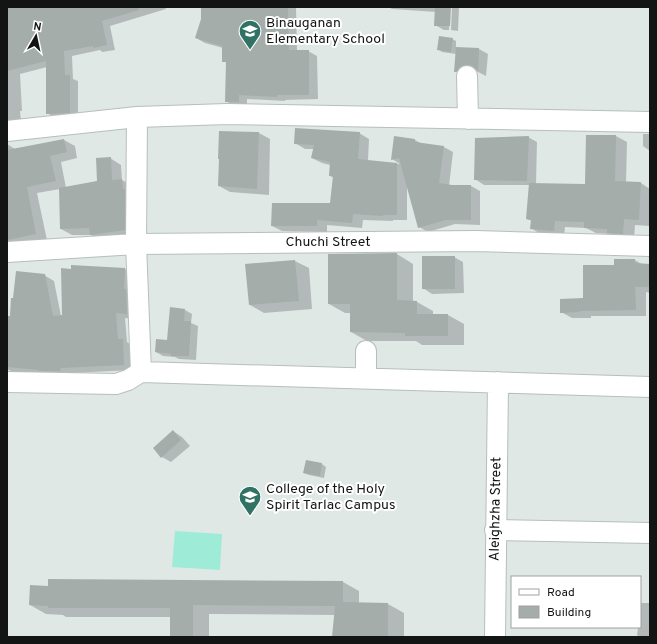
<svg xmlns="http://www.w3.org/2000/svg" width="657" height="644" font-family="Overpass,sans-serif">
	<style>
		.green { fill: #9eebd8 }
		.shadow { fill: #0003 }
		.building { fill: #a4adaa }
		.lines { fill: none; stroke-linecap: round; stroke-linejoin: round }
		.minor-casing { stroke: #b7bfbd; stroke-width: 22 }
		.minor { stroke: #fff; stroke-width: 20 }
		.labels { text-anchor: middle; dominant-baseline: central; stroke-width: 4; stroke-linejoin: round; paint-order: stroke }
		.poi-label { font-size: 14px; fill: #121514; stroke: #fff; text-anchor: start }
		.street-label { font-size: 14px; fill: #121514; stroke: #fff }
	</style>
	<rect width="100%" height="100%" fill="#e0e8e6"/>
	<path class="green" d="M175,531L222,534L220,570L172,567Z"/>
	<path class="shadow" d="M7,7H165L166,9L110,26L115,50L102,52L100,50L72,56L73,79L78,81V117L56,118L47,113V67L20,74L22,111H20L21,120L10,122L7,120Z
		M202,7H296L297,51H308L317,56L318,99L285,100V101L247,99V106H234L226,101L227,63L223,61V48L205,43L196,38L202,19Z
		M388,7H450L449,30H444L435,25L436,12L392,9Z
		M452,7H459L458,31L451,30Z
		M452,39L456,41V48L479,49L488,54L486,76L478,72L476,69L469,71L463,76L455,71L456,54L442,52L438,49Z
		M259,133L270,139L269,195L230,192L219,186Z
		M359,133L369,139L368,161L400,164L392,159L415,140L422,144L444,147L453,152L449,186H471L480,191V225L455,224L428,232L419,227L407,186V220H393V221L363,220L362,228L327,225V232L282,231L272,226L331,204L334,178L330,176V165L322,163L312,158L314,149H305L295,143Z
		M643,134H650V151L643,146Z
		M587,136H616L627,142L626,183H641L650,189V226L635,225L634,239H619L611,234L596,233L586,228L565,227L564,236L542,235L531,228L532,221L527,219L530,185H484L475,179L528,137L537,142L536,184L586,185Z
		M64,140L75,146L77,158L61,162L66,188L98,181L110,158L121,165L122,180L133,186L135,236L102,241L91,235H72L61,229L60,189L37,193L47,240L19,245L12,241L7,242V144L15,149Z
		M397,254L413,264V302H417L433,311V315H448L464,324V345H422L416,341H367L351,332V313H345L329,304Z
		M454,257L463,262L464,293L432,294L423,288Z
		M615,260H635L643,265H650V293L646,292V316H591V318H572L561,312L584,299L615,266Z
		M295,261L309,268L312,309L264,313L250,305Z
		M125,269L134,275L136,319L125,318L127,342L133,346L134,370L70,373L69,376L13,372L7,369V317H11L44,275L54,281L61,316Z
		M185,310L192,314L191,323L198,326L196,360L179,359L175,357L163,356L156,352L168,341Z
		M173,431L182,437L190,446L171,462L162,457Z
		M322,464L326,467L324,478L309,475L304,473Z
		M343,582L359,591V603L388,604L404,613V637H333L335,615L209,614V637H171V617H66L63,615L46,614L30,605L49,587Z
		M640,603H650V637H640L637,635L638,628L612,627H640Z"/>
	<path class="building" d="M12,7H138L139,10L102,21L107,45L93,48V46L64,51L65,75H70V113L46,114V61L7,71V9Z
		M201,7H288L289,50H309V95H277V97L239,95V102H225L226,62H222V46L195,38L201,19Z
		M435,7H451L450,26H434Z
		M439,36L453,38L451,52L437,50Z
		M456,47L479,48L478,72L473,66L467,65L461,66L456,72H454Z
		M295,128L360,132L358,159L397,163V215H383V216L353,214L352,223L317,220V226H271L272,203H330L333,176H329L330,162L311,158L314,145L294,144Z
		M219,131L259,132L257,189L218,186L219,159H218Z
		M586,135H616L615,181L641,182L639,220L624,219L623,234L607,233V229L584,228V222L555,221L554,231L530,229L531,220L526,219L529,183L585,184Z
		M394,136L415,139V142L444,146L439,183L452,185H471V220H445L418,228L399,158L391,160Z
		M529,136L527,181L474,180L475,138Z
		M64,139L67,152L50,156L56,181L27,187L36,234L7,240V150Z
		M111,157L112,180L122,179L123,189H125V230L90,235L89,228L60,229L59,188L97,181L96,158Z
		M397,253V300L417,301V314H448V336H405V333L350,332V304H328V254Z
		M422,256H455V289H422Z
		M614,259H635V263L650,264V287H635L636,310L580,311V312L560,313V299L583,298V265H614Z
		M295,260L299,301L249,305L245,264Z
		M71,265L125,268L124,289H126L127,314L116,313L118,339H123L124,365L61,368L60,371H38L39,370L7,367V316H10L11,298H13L16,271L45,274L53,316L62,315L61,268L71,269Z
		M170,307L185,309L184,321H191L189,356H171V354L155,352L156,339L167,340Z
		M173,430L181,440L161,458L153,448Z
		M306,460L322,463L320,476L303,473Z
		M48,579L343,581V602L388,603V637H332L335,606L193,605V637H170V608H48V606L29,605L30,585L48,586Z"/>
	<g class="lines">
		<g class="minor-casing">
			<path id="minor" d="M467,76L468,119
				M137,117L136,244L141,372
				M7,131L137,117L227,114L650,122
				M7,252L136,244L476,241L650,246
				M366,378V351
				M7,382L116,384L128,380L141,372L650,387
				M495,530L650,533
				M495,637L498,382"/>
		</g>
		<use href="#minor" class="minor"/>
	</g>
	<defs>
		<g id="school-pin" transform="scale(1.15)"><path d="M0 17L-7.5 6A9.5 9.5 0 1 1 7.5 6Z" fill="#307365" stroke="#fff"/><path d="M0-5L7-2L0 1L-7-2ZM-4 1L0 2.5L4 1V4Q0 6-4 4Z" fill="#fff"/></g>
		<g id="university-pin" transform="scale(1.15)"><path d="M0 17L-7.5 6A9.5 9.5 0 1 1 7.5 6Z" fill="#307365" stroke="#fff"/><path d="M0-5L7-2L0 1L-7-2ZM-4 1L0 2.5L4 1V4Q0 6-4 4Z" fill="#fff"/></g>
	</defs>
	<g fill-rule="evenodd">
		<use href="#school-pin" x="250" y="31"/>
		<use href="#university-pin" x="250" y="497"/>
	</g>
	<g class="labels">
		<g class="poi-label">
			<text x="266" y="23">Binauganan<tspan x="266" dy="16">Elementary School</tspan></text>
			<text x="266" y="489">College of the Holy<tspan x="266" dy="16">Spirit Tarlac Campus</tspan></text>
		</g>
		<g class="street-label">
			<text x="328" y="242">Chuchi Street</text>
			<text transform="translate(496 509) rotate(-89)">Aleighzha Street</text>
		</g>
	</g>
	<rect width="657" height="644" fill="none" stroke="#121514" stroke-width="16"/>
	<rect x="511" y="576" width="130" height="52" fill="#ffffff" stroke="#a0a1a1"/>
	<rect x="519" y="589" width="20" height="6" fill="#ffffff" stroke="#a0a1a1"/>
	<text x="547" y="596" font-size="12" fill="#121514">Road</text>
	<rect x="519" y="606" width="20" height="12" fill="#a4adaa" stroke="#a0a1a1"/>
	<text x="547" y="616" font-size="12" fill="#121514">Building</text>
	<g transform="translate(36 36) rotate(9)" stroke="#ffffff" stroke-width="3" paint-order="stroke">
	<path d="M0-3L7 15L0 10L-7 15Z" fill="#121514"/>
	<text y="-6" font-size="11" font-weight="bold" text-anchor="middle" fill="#121514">N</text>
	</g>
</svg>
